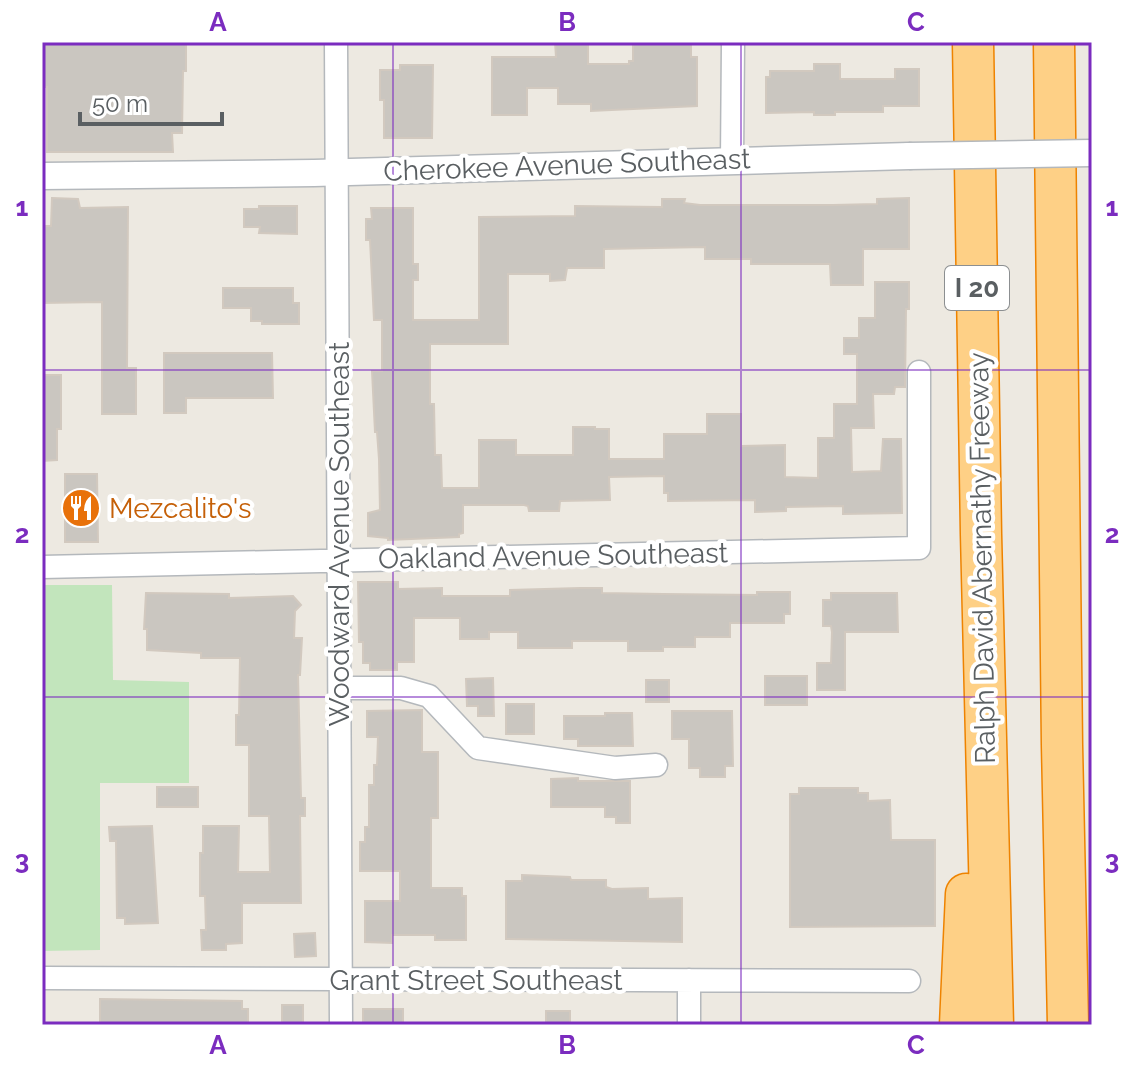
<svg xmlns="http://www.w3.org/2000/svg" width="1134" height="1067" font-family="Raleway,sans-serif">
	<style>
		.green { fill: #c2e5bc }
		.building { fill: #cac6c0; stroke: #d2c9bf; stroke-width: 2 }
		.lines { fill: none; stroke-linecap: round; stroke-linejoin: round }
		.minor-casing { stroke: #b4b8bc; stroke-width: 25 }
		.tertiary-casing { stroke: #b4b8bc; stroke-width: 29 }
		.motorway-casing { stroke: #ee8300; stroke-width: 43 }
		.minor { stroke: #fff; stroke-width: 22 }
		.tertiary { stroke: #fff; stroke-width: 26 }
		.motorway { stroke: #fed086; stroke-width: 40 }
		.tertiary-bridge-casing { stroke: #b4b8bc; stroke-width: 29; stroke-linecap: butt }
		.tertiary-bridge { stroke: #fff; stroke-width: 26 }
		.grid { fill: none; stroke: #7b2cbf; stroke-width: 2; stroke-opacity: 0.55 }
		.labels { text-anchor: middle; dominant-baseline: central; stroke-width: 8; stroke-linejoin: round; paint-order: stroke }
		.shield { fill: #fff; stroke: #8c8f91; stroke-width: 2 }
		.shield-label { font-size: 26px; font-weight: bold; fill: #5a5f62 }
		.street-label { font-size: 28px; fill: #5a5f62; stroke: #fff }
		.food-label { font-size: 28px; fill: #c56008; stroke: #fff; text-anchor: start }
		.neatline { fill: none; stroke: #7b2cbf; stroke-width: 3 }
		.grid-label { font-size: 26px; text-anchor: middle; font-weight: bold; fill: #7b2cbf }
	</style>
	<rect width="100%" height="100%" fill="#ede9e1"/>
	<path class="green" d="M42,585H112L113,680L189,682V783H100V950L42,951Z"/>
	<path class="building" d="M42,42H186V71H183L182,133H172L173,152H47V87H42Z
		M555,42H588V64H629V61H633V42H691V57H697V106L591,111V104H558V88H527V115H492V57H556Z
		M814,64H840V79H895V69H919V106H883V112H835V115H814V112L766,113V77H770V71H814Z
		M400,65H433L432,138H384V100H380V70H400Z
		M52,198L78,199L80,208L128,207L127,368H136V414H102V302L42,303L43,226H51Z
		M909,198V249H863V285H831L830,264H751V259H705V247L604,249V268H567L565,280L550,281V274H508V344H430V404H434L435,455H441L442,488H479V440H516V455H573V427H595V429H609V459H664V434H707V414H741V446L785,445V477L818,478V438H834V404H857V354H844V338H859V318H875V282H909V309H906L905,387H895L894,394H873L874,428H851L852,472L881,471L883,439H901L902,513L843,514V506L786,507V511L755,512V500L668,501V493H664V476L609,477L610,500L560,501L559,511H529L528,506L524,505H463V533L459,534V537L388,540V538L368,536V513L380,510L379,459L377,432H375L372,371H382V320H374L370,240H366V219H372L371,208H413V264H418V280H413V320H479V217L575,216V206L662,207V199H685L684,203L700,205H833L877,204V199Z
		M259,206H297V234L259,233L260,227H244V209H259Z
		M223,288H293V303H299V324H262V321H251V308H223Z
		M164,353H272L273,398H186V413H164Z
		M42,375H61V429H57V460L42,461Z
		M65,474H97L98,542H65Z
		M358,582H398V589L442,588V596H510V590L580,588H602V593L663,594L757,595V592H790V614H784V623H730V637H695V647H663V651H628V641H572V648H518V632H489V639H460V618H414V662H397V670H370V663H363V642H359Z
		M146,593L229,594V598L293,596L301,605L295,611L294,638H302L300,675H298L301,798H305V816H300L301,903H242V943L226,944V950H202L201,930H206L205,896H200V853H203V826H239L238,872H270L269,816H249V745H236V715H239L240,658H201V653L147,650V629H144Z
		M831,593H897L898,632H845V690H817V663H831L832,632L831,626H823V600H831Z
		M765,676H807V705H765Z
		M493,678L494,716H478V706H467L466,679Z
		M646,680H669V702H646Z
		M506,704H534V734H506Z
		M422,710V752H438V818H431V888H462V896H466V940H435V935H392V943L365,942V901H400V871H360V842H365V827H369V785H374V765H377L378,737H367V711Z
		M672,711H732L733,766H725V777H700V768H689V739H672Z
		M605,713H632L633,746H578V739H564V716H605Z
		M578,778V781H630V823H616V817H605V807H551V779Z
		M157,787H198V807H157Z
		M799,788H858V793H868V801L890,800L891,840H935V926L790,927V794H799Z
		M152,826L158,923L125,924V918H117L116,841H110L109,827Z
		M522,875L570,877L571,880H606V887L612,889L648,888V899L682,898V942L506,939V881H522Z
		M315,933L316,956L295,957L294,934Z
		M100,999L242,1001V1009H248V1025H100Z
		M282,1005H303V1025H282Z
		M363,1009H403V1025H363Z
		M546,1011H570V1025H546Z"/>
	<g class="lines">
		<g class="minor-casing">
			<path id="minor" d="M336,42L341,1025
				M732,160L733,42
				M42,567L919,548V372
				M340,688H401L429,696L478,748L615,768L656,765
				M42,978L909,981
				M689,980V1025"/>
		</g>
		<g class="tertiary-casing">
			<path id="tertiary" d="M42,176L314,173L909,156"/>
		</g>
		<g class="motorway-casing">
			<path id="motorway" d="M973,42L981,534L993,1025
				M1054,42L1062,745L1068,1025
				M960,1025L966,894"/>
		</g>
		<use href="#minor" class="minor"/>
		<use href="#tertiary" class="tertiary"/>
		<use href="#motorway" class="motorway"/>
		<g class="tertiary-bridge-casing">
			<path id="tertiary-bridge" d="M909,156L1092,153"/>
		</g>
		<use href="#tertiary-bridge" class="tertiary-bridge"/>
	</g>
	<path class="grid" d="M393,42V1025M741,42V1025M42,370H1092M42,697H1092"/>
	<defs>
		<g id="restaurant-disc" transform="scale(2)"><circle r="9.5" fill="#e8710a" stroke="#fff"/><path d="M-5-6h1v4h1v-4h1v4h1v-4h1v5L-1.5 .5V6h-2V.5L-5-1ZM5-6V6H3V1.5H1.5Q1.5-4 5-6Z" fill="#fff"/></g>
	</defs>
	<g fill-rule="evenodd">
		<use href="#restaurant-disc" x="81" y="508"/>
	</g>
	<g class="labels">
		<rect class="shield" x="945" y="266" width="64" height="44" rx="6"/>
		<g class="shield-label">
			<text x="977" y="288">I 20</text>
		</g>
		<g class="street-label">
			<text transform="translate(567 165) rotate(-2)">Cherokee Avenue Southeast</text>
			<text transform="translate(339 534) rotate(-90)">Woodward Avenue Southeast</text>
			<text transform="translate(553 556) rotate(-1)">Oakland Avenue Southeast</text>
			<text transform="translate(982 558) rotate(-91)">Ralph David Abernathy Freeway</text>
			<text x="476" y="980">Grant Street Southeast</text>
		</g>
		<g class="food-label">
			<text x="109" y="508">Mezcalito's</text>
		</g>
	</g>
	<rect width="1134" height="1067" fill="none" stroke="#ffffff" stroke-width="88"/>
	<path d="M80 112v12h142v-12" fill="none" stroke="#5a5f62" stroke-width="4"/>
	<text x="92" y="112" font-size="24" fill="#5a5f62" stroke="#ffffff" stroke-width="6" paint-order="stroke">50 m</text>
	<rect x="44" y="44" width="1046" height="979" class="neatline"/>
	<g class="grid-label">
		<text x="218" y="31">A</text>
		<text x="567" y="31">B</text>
		<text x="916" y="31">C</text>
		<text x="22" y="216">1</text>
		<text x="1112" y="216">1</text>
		<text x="22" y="543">2</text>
		<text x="1112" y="543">2</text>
		<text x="22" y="869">3</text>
		<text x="1112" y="869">3</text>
		<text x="218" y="1054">A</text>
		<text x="567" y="1054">B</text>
		<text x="916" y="1054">C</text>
	</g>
</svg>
